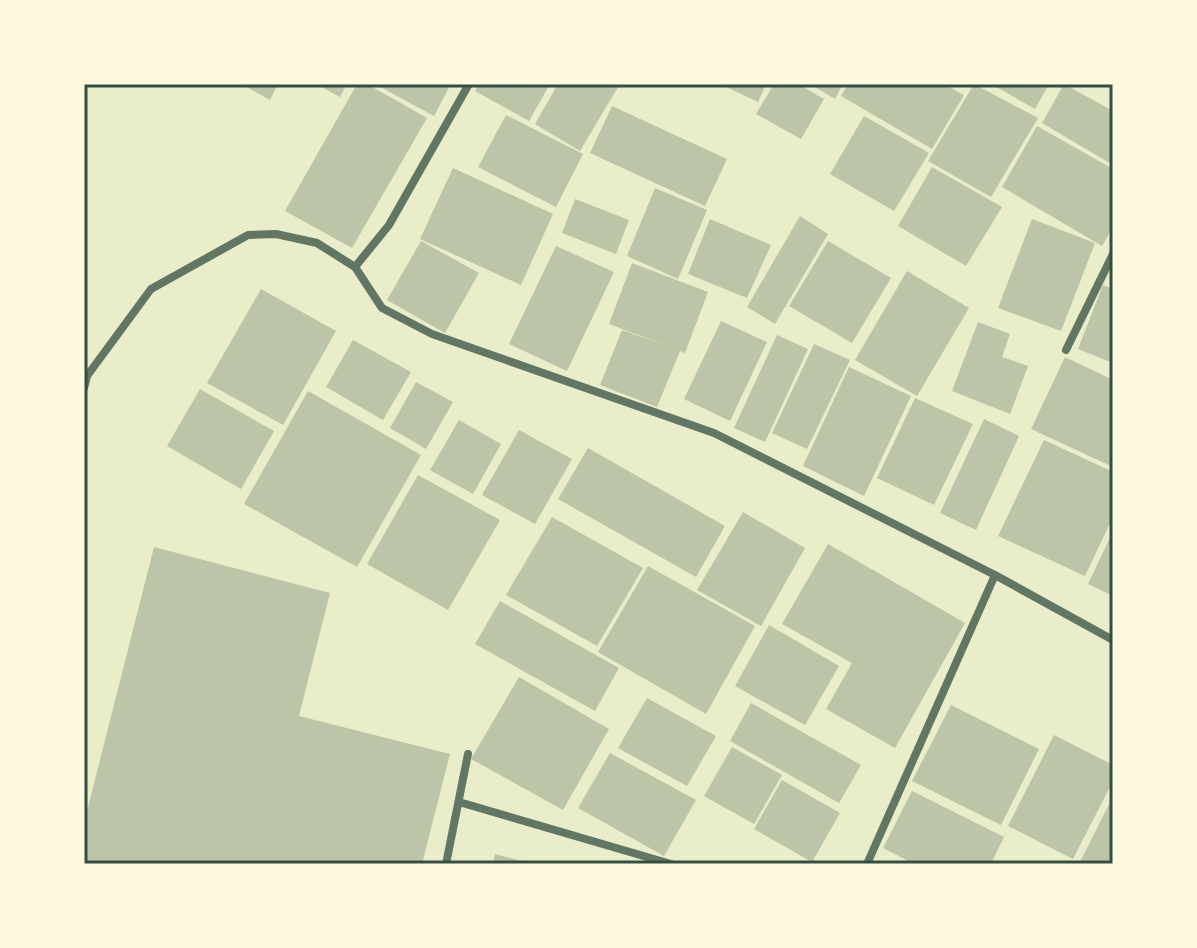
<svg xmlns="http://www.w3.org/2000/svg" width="1197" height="948" font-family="Helvetica,sans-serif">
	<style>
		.building { fill: #bcc5a7 }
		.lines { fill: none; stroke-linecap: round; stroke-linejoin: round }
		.minor { stroke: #617663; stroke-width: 8 }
		.neatline { fill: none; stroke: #344e41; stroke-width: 3 }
	</style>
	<rect width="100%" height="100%" fill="#e9edc9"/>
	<path class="building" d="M241,84H278L270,100Z
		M316,84H347L340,97Z
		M357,84H367L427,118L352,248L285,211Z
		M375,84H451L434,116Z
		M479,84H550L529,121L475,91Z
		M558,84L618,87L580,151L535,124Z
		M720,84H766L758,102Z
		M774,84H798L824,99L801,139L756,114Z
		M810,84H843L835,99Z
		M848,84H944L964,95L932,149L841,96Z
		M974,84L1038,118L991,197L928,161Z
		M991,84H1049L1035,109Z
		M1064,84L1113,111V165L1042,123Z
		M612,106L727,159L705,206L590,153Z
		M506,115L583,154L556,207L478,167Z
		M864,116L929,153L894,211L830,174Z
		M1037,126L1113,169V227L1102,246L1002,187Z
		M932,167L1002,207L966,266L898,226Z
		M453,168L553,214L521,285L420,239Z
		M655,188L707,210L678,279L627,256Z
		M575,199L629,220L616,254L562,233Z
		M800,216L828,234L775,324L747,307Z
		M710,219L771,245L747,298L688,274Z
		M1032,219L1095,243L1061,331L998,308Z
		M421,241L479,273L445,333L387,300Z
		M828,241L891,278L852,343L789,306Z
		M556,246L614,272L567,371L509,344Z
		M632,263L708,292L685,353L680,351L657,407L600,385L622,330L670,347L609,324Z
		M907,271L969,308L917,396L855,360Z
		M1103,285L1113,289V363L1078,349Z
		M261,289L336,331L283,425L207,383Z
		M721,321L767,342L730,421L684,399Z
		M978,322L1010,334L1002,357L1028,366L1010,414L952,391Z
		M777,335L808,349L765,442L734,428Z
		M353,340L411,372L383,420L326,387Z
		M814,344L850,360L807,449L772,433Z
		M1065,357L1113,380V467L1031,429Z
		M849,367L911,396L864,496L803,466Z
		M416,382L453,402L426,449L390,428Z
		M200,389L274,431L241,489L167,446Z
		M308,391L421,455L357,567L244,504Z
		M915,398L973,424L934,505L877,478Z
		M984,419L1019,436L976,530L940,513Z
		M459,420L501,444L473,494L430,470Z
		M519,430L572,459L535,524L482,495Z
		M1044,440L1113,472V517L1085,576L998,536Z
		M588,448L725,526L696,577L558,499Z
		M418,475L500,520L448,610L367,564Z
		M743,512L805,548L761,626L697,590Z
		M552,517L643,568L597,646L506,595Z
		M1113,531V596L1088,584Z
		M828,544L965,623L895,748L826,709L852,663L782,624Z
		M154,547L330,593L299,716L450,754L422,864H84V823Z
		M648,566L755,626L706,714L598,652Z
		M500,601L619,668L595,711L475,644Z
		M769,625L839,666L805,725L735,686Z
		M519,677L609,729L563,810L471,759Z
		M647,698L716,736L687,786L618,748Z
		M751,703L861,765L839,803L730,741Z
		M951,705L1039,749L1001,825L912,781Z
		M1054,735L1113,765V781L1073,859L1008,826Z
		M732,747L782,775L754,824L704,796Z
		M610,753L696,800L664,856L578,808Z
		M782,780L840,813L812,862L754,829Z
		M912,791L1004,837L991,864H914L883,848Z
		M1113,796V864H1085L1080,862Z
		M495,854L529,863V864H493Z"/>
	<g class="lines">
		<path class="minor" d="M355,267L389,225L469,84
			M1066,350L1113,254
			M84,388L87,376L151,289L248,235L276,234L317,243L355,267L382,308L432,334L714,433L995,575L1113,640
			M459,802L671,864
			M446,864L468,754
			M867,864L995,575"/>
	</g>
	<rect width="1197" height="948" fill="none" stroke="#fefae0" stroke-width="172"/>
	<rect x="86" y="86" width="1025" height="776" class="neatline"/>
</svg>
